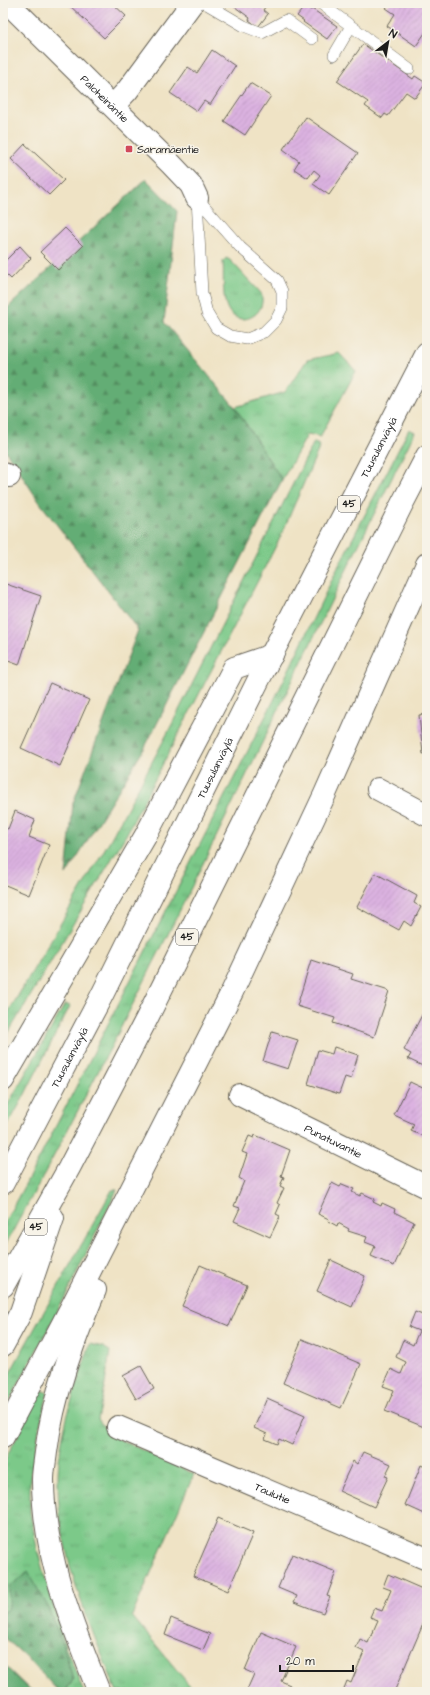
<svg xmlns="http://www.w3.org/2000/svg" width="430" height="1695" font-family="'Architects Daughter',sans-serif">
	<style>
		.grass { fill: url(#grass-tufts); stroke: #4c7252 }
		.forest { fill: url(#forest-firs); stroke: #406448 }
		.building { fill: url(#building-hatch) }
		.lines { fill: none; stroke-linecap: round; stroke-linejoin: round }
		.service-casing { stroke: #666257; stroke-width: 12 }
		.minor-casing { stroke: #666257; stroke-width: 24 }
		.motorway-casing { stroke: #666257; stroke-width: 24 }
		.service { stroke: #fff; stroke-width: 11 }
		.minor { stroke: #fff; stroke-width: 22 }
		.motorway { stroke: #fff; stroke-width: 22 }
		.poi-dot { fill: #d1495b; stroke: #f7f3e8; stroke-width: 1.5 }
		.labels { text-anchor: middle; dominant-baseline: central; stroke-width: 3; stroke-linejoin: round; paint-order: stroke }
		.shield { fill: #f7f3e8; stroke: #5e5c59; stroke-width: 1 }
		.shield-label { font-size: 10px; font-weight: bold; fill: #1c1c1c }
		.street-label { font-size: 11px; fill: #1c1c1c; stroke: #f7f3e8 }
		.poi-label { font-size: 11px; fill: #1c1c1c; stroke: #f7f3e8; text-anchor: start }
	</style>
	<defs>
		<pattern id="grass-tufts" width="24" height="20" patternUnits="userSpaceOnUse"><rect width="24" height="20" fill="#7bc989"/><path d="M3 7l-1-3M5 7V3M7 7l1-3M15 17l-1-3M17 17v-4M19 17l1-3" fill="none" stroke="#6aac76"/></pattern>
		<pattern id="forest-firs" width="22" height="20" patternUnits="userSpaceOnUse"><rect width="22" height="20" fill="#64ad75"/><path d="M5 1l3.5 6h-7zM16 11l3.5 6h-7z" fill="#528c5f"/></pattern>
		<pattern id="building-hatch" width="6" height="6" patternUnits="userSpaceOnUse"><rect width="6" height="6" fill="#dcb2e1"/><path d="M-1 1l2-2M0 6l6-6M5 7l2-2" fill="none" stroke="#bc98c0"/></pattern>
	</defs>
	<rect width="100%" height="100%" fill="#f7f3e8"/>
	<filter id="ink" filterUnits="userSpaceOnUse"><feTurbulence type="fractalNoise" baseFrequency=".025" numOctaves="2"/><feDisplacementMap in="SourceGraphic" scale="8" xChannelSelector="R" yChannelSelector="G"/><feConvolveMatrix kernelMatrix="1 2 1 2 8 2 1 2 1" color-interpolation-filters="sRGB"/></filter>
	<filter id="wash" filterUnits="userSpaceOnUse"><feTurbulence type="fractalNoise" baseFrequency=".012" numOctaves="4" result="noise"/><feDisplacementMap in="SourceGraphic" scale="16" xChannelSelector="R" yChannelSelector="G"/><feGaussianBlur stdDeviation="0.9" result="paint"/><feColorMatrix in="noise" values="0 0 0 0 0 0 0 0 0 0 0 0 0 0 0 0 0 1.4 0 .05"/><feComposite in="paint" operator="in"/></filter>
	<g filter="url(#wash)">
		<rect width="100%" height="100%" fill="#efe3c5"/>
		<path class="grass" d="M226,258L230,260L261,293C269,317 234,331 226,305C222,293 224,274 223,261Z
			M339,353L356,371L320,437L308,434L282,480L235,407L285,392L307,360Z
			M409,429L415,432C278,704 152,982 3,1249V1225L41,1155L278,692L339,565Z
			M314,442L320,446L279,540L126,835L3,1042V1021L110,840L167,734Z
			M65,1004L70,1006L23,1098L3,1134V1113Z
			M112,1190H117L64,1299L3,1413V1385Z
			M90,1344L103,1347L110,1351L103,1397L98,1419L110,1435L194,1474L132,1616L195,1692H117C90,1625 58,1557 58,1483C57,1438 76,1387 90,1344Z
			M41,1390L48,1393L40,1425L30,1479V1512L37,1548L42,1567L67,1651L84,1692H65L73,1679L62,1642L47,1605L9,1607L3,1614V1464Z"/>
		<path class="forest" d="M146,179L177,211L164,322L235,407L282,480L144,749L66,875L73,803L138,630L40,503L3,447V312Z
			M28,1572L47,1605L62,1642L73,1679L65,1692H59L29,1660L3,1636V1614L9,1607V1587Z
			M3,1664L32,1692H3Z"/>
		<g id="blocks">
			<path class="building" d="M67,3H112L126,16L104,38Z
				M231,3H268L263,10L268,14L258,27L249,20L250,18L231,4Z
				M390,3H427V30L416,46L387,26L395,14L386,8Z
				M305,6L311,10L312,9L337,26L327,39L303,22L304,21L297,16Z
				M363,44L413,79L415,76L426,83L415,98L406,92L388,116L385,114L382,118L365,106L368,102L337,81Z
				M212,50L235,66L210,105L204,101L197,111L170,93L188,67L197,73Z
				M250,83L271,96L245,135L224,121Z
				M306,117L358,153L329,195L313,184L320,175L314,170L308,178L294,169L299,161L283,149Z
				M25,144L64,180L49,195L11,159Z
				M65,228L83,246L58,270L40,252Z
				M20,246L31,258L11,279L3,271V263Z
				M3,583L41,596L19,665L3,659Z
				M50,683L89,700L60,766L21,748Z
				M427,714V753L423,754L419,715Z
				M15,811L35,820L29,837L49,845L29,895L3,884V827L8,829Z
				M375,873L417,896L414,903L421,907L411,926L404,921L399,930L357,907Z
				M311,960L353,974L351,979L389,991L374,1037L333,1023L335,1018L297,1006Z
				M424,1011L427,1013V1068L408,1059L411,1054L404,1050Z
				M272,1032L298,1040L288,1069L263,1061Z
				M334,1047L358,1055L351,1079L345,1077L339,1094L308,1084L318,1050L332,1054Z
				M410,1082L427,1090V1138L411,1131L414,1124L394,1115Z
				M255,1135L290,1150L281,1176L284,1177L280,1186L284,1188L277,1203L280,1205L276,1214L280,1216L270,1237L234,1221L240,1208L234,1206L244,1181L239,1178L247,1154L242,1152L249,1136L254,1138Z
				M332,1183L340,1187L342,1184L354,1189L352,1192L360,1196L362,1193L375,1199L373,1202L381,1206L382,1203L395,1209L394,1212L414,1222L394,1266L371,1256L375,1246L365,1242L367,1237L348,1231L349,1229L338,1223L337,1226L328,1221L329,1219L318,1214Z
				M331,1260L365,1276L352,1307L317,1291Z
				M200,1265L247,1285L229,1326L182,1306Z
				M427,1283V1296L423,1294Z
				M415,1312L425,1316L427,1313V1419L424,1427L385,1411L394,1390L383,1386L391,1369L401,1374L406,1362L396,1357L403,1340L413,1345L419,1331L409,1327Z
				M302,1339L361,1364L341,1408L283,1383Z
				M141,1366L154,1389L136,1399L123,1376Z
				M267,1398L305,1415L292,1445L279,1439L277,1444L265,1439L267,1434L254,1428Z
				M363,1452L391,1464L385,1476L388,1477L374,1507L339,1491L353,1461L357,1464Z
				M421,1465L427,1468V1515L405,1505Z
				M218,1518L253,1533L228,1591L193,1576Z
				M292,1554L336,1572L327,1596L330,1597L323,1613L294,1602L297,1596L278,1588Z
				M388,1574L427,1591V1615L394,1692H346L343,1691L347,1681L351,1683L364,1652L356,1648L360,1639L368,1643L378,1620L370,1617L374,1608L382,1611L391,1590L383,1587Z
				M171,1618L210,1634L203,1650L165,1635Z
				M261,1632L296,1647L281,1681L290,1685L287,1692H246L254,1674L245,1670Z"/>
		</g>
	</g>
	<g filter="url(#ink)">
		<use href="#blocks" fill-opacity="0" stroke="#666257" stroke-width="1"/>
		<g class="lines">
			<g class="service-casing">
				<path id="service" d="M205,3L244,26L262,33L286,20L312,39
					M320,3L409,69
					M334,55L351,26
					M197,198L240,247L277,280L282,291V308L276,320L264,332L247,339L230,336L216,328L207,313L202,293Z"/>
			</g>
			<g class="minor-casing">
				<g id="minor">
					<path id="s1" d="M8,3L171,164L191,185L197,198"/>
					<path d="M113,106L127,91L192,3"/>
					<path d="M3,474L9,476"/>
					<path d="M378,789L427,815"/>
					<path id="s2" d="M240,1095L427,1187"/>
					<path id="s3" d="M118,1427L427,1559"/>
				</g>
			</g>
			<g class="motorway-casing">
				<g id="motorway">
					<path d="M3,1080L146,835L234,668L272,655"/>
					<path id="s4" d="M3,1183L101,997L258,681L427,353"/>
					<path d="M3,1286L69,1168L146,1020L401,506L427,456"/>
					<path d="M95,1290C73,1342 53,1396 46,1452C45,1461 43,1471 43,1480C43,1555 72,1624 99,1692"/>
					<path d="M3,1345L21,1312L53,1218"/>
					<path d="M3,1437L73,1304L232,992L325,794L427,564"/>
				</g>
			</g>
			<use href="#service" class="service"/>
			<use href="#minor" class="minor"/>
			<use href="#motorway" class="motorway"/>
		</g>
	</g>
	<rect class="poi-dot" x="125" y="145" width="8" height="8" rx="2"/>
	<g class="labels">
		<g class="shield">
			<rect x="338" y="496" width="22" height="16" rx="3"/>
			<rect x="176" y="929" width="22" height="16" rx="3"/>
			<rect x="25" y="1219" width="22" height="16" rx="3"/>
		</g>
		<g class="shield-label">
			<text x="349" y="504">45</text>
			<text x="187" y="937">45</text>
			<text x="36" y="1227">45</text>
		</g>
		<g class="street-label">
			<text stroke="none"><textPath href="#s1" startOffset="136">Paloheinäntie</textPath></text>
			<text stroke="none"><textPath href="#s4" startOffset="826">Tuusulanväylä</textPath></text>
			<text stroke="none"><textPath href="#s4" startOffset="466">Tuusulanväylä</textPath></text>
			<text stroke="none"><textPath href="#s4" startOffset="142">Tuusulanväylä</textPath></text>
			<text stroke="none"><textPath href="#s2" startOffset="104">Punatuvantie</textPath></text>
			<text stroke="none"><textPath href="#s3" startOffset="168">Taulutie</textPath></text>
		</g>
		<g class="poi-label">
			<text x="137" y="149">Saramäentie</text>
		</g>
	</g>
	<rect width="430" height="1695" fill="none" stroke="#f7f3e8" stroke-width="16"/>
	<g transform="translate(388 42) rotate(31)" stroke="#f7f3e8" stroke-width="3" paint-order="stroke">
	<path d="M0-3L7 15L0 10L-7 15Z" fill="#1c1c1c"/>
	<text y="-6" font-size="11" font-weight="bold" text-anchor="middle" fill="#1c1c1c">N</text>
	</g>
	<path d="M280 1665v6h73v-6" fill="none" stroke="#1c1c1c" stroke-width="2"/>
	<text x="286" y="1665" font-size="12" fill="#1c1c1c" stroke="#f7f3e8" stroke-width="3" paint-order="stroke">20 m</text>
</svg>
